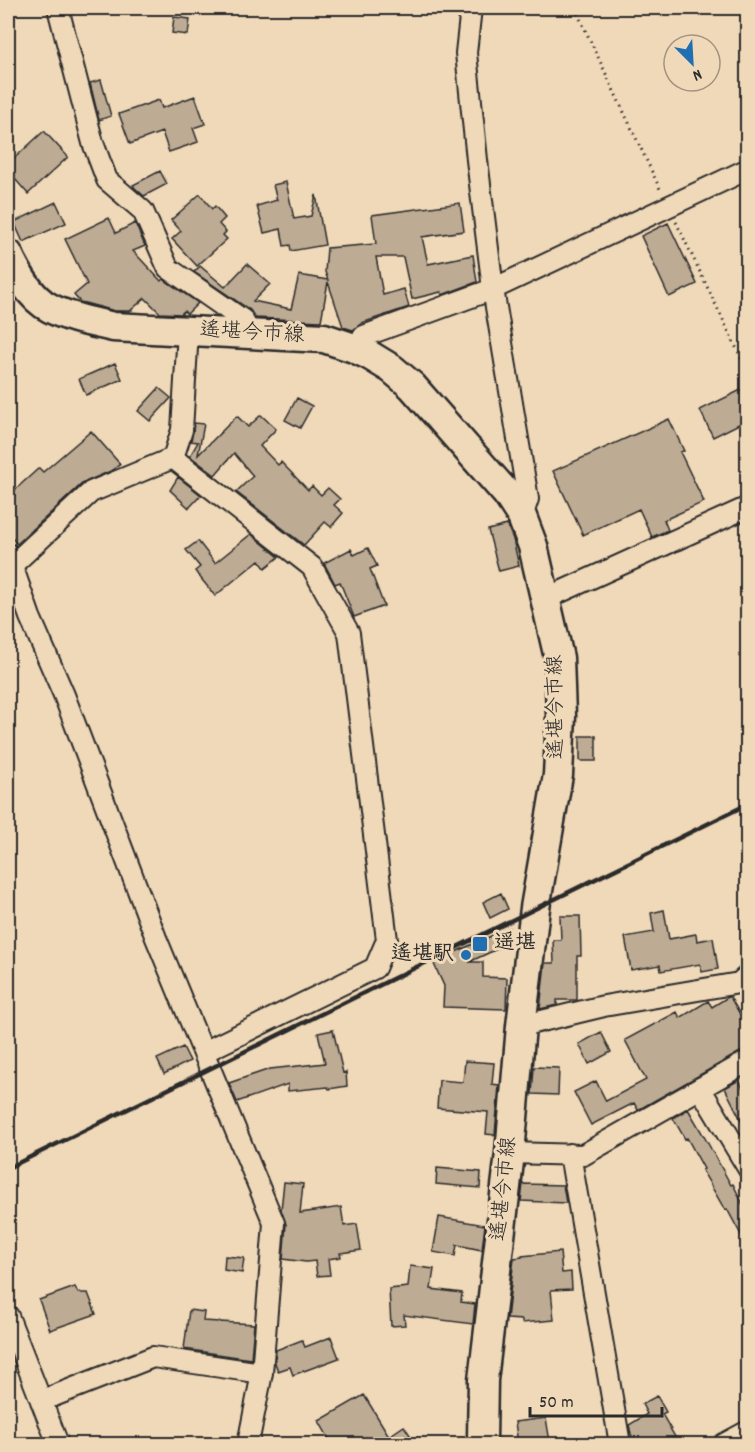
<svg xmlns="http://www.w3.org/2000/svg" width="755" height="1452" font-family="Dekko,'Klee One',sans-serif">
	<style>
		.building { fill: #bdab94; stroke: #2b2b2b; stroke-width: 1.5 }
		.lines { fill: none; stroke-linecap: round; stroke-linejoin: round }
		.minor-casing { stroke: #2b2b2b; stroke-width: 24 }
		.secondary-casing { stroke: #2b2b2b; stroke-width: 33 }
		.path { stroke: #2b2b2b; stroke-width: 3; stroke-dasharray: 1.5 4.5; stroke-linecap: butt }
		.minor { stroke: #f0d9b9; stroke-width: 20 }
		.secondary { stroke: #f0d9b9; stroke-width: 28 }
		.rail { stroke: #2b2b2b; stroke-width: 4.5 }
		.poi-dot { fill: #1f6fb2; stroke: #f0d9b9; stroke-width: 2 }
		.labels { text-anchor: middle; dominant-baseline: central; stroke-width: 6; stroke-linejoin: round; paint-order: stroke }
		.street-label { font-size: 21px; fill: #2b2b2b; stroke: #f0d9b9 }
		.poi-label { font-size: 21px; font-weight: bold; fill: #2b2b2b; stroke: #f0d9b9; text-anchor: start }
	</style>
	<rect width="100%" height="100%" fill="#f0d9b9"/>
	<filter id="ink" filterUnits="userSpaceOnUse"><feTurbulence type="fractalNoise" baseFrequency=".0167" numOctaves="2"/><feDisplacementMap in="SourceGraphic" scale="12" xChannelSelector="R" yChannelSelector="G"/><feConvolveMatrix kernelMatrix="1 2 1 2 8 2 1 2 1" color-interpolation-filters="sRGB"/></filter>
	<g filter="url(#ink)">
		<path class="building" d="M174,17L190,19L188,35L172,33Z
			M101,80L111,116L99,120L90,83Z
			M195,96L205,124L193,128L198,142L169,152L162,132L130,144L119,114L159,100L162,108Z
			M44,131L68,157L28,194L8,171V164Z
			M160,171L167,184L144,196L135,188L133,185Z
			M286,182L294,219L311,216L316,195L325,245L291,251L290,245L284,246L281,229L264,233L257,206L277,200L273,185Z
			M200,194L212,209L215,206L225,218L219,224L226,232L223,235L227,239L197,266L172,239L181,231L171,220Z
			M56,202L66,223L23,242L14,222Z
			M460,203L464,231L422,237L428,264L473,255L477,282L442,295L441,292L412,299L403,257H376L383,295L404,289L409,307L362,323L353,330L343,327L328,282L321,321L255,318L250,310L194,272L200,266L225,287L247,264L270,284L253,301L291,309L299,275L328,280L325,272L327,248L376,244L372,215Z
			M109,218L116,233L135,223L145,246L133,251L161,281L163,279L198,303L187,314L184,311L181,314L160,313L145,298L130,311H115L85,303L80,302L74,295L87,284L65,239Z
			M668,223L697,284L669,297L641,236Z
			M115,363L122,379L86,395L79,379Z
			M747,387V420L713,437L700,410Z
			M159,388L171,398L150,421L138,411Z
			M297,398L312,406L300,428L285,420Z
			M261,415L276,429L260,446L278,465L281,462L308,490L312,486L321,495L328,488L340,499L334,505L343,513L331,527L325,522L304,545L236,492L253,476L234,453L215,475L190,456L198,442L191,441L194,423L204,424L198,455L237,416L248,427Z
			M669,419L684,451L680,452L704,502L664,520L668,530L652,537L639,509L583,535L553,471Z
			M91,431L120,464L113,470L83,483L17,544L8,533V496L39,468L43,472Z
			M178,477L201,495L189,508L170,490Z
			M507,525L513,539L519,566L499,571L488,530Z
			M251,534L279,557L265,568L259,560L215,596L195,571L200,567L186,550L198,541L215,563Z
			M368,548L377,566L370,569L384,606L354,617L340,582L335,584L324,563L351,549L354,555Z
			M580,736H596V761H580Z
			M501,893L508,909L490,918L483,902Z
			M664,910L669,939L696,934L697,941L713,938L718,969L702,972L700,964L661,971L660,965L631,970L625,937L654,932L651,913Z
			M560,916H580L581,956H577V1000H557V1005L540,1009L545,963H554L553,940H561Z
			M509,928L508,944L469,962H483V977L507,978L506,1009L443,1007L444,986L433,962Z
			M728,997H730L747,1026V1049L742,1051L638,1110L634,1103L591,1125L574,1092L596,1081L606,1101L646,1080L625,1040L677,1012L680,1018L708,1001L712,1007Z
			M333,1030L343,1073L346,1072L347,1086L329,1089L328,1087L288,1091V1084L237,1102L229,1083L270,1069L325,1063L318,1033Z
			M601,1032L611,1052L589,1064L579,1044Z
			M183,1047L190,1061L164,1074L157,1059Z
			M465,1061L494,1063L492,1084L499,1085L495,1135L486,1134L488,1112L437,1108L439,1080L463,1082Z
			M534,1067L559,1068L558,1095L532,1094Z
			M739,1080L747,1097V1132L725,1088Z
			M688,1109L705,1138L731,1185L733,1184L747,1213V1246L727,1209L725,1210L702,1170L704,1169L687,1138L685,1139L673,1118Z
			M437,1168L481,1172L480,1188L436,1184Z
			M284,1182L303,1184L300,1213L341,1207L344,1226L357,1224L361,1250L340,1253L341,1257L328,1259L330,1275L317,1276L315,1261L306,1262L283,1259L286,1224L281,1210Z
			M523,1184L563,1185L566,1203L521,1201Z
			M439,1217L485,1225L482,1250L457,1245L455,1256L433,1252Z
			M560,1252L562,1273L571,1272L572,1289L551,1290L554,1320L522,1323V1320L507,1319L514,1258L522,1257V1256Z
			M225,1256L244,1258L242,1273L224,1270Z
			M410,1266L434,1269L431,1289L462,1293L461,1302L475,1304L473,1324L404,1315L405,1325L391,1326L389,1289L408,1287Z
			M75,1287L78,1293H88L96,1314L50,1330L39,1300Z
			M189,1310L204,1312L203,1321L254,1324L251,1359L184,1349Z
			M331,1337L339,1358L293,1375L290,1367L278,1371L275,1363L276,1350L302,1340L305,1347Z
			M364,1395L389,1436L404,1426L416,1444H332L319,1421Z
			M657,1396L666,1412L662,1414L679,1444H636L631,1434L629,1425L647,1414L642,1404Z
			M546,1418L550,1442L535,1444H518L515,1422Z"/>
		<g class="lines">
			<g class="minor-casing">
				<path id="minor" d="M58,8L93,143L107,180L143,211L168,268L243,320L249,333
					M471,8L466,53L477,160L493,289L528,499L522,517
					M354,348L364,336L493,289L748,169
					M173,458L312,567L349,633L387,940L375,968L204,1052
					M8,554L30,617L64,695L156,938L274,1223L262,1373L248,1444
					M8,569L91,492L173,458L182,430L188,331
					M545,599L748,507
					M521,1026L604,1006L739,983L748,975
					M700,1088L748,1168
					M510,1153L583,1155L748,1061
					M570,1154L620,1444
					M8,1316L58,1444
					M41,1401L153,1357L262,1373
					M724,1444L748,1431"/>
			</g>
			<g class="secondary-casing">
				<path id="secondary" d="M8,254C17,273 30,298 50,308C69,318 92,322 113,327L324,338L354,348L369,355L392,369L412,386L507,494L522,517L533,546L559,658L561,716L558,775L535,908L521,1026L510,1153L483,1380L482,1439L483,1444"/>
			</g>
			<path class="path" d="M575,8L660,189
				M676,222L748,372"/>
			<use href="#minor" class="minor"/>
			<use href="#secondary" class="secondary"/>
			<path class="rail" d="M8,1168L748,804"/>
		</g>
	</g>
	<g class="poi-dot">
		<rect x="472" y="936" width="16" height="16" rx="3"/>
		<circle cx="466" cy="955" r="6"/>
	</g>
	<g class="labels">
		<g class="street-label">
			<text transform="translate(252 334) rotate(3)">遙堪今市線</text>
			<text transform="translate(557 707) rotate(-91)">遙堪今市線</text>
			<text transform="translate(505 1189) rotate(-84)">遙堪今市線</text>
		</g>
		<g class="poi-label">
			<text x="494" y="944">遥堪</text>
			<text x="454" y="955" text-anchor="end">遙堪駅</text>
		</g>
	</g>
	<rect width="755" height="1452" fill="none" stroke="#f0d9b9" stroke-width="30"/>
	<rect x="15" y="15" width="725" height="1422" fill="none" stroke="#2b2b2b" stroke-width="2" filter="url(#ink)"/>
	<g transform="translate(692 63) rotate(156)"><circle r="28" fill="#f0d9b9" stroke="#a19380" stroke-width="1.5"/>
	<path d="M0-4.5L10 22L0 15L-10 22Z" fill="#1f6fb2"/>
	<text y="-9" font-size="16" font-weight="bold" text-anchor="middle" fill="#2b2b2b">N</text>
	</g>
	<path d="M530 1407v9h132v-9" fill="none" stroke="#2b2b2b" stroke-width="3"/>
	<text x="539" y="1407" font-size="18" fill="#2b2b2b" stroke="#f0d9b9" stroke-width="4.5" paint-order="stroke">50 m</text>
</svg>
